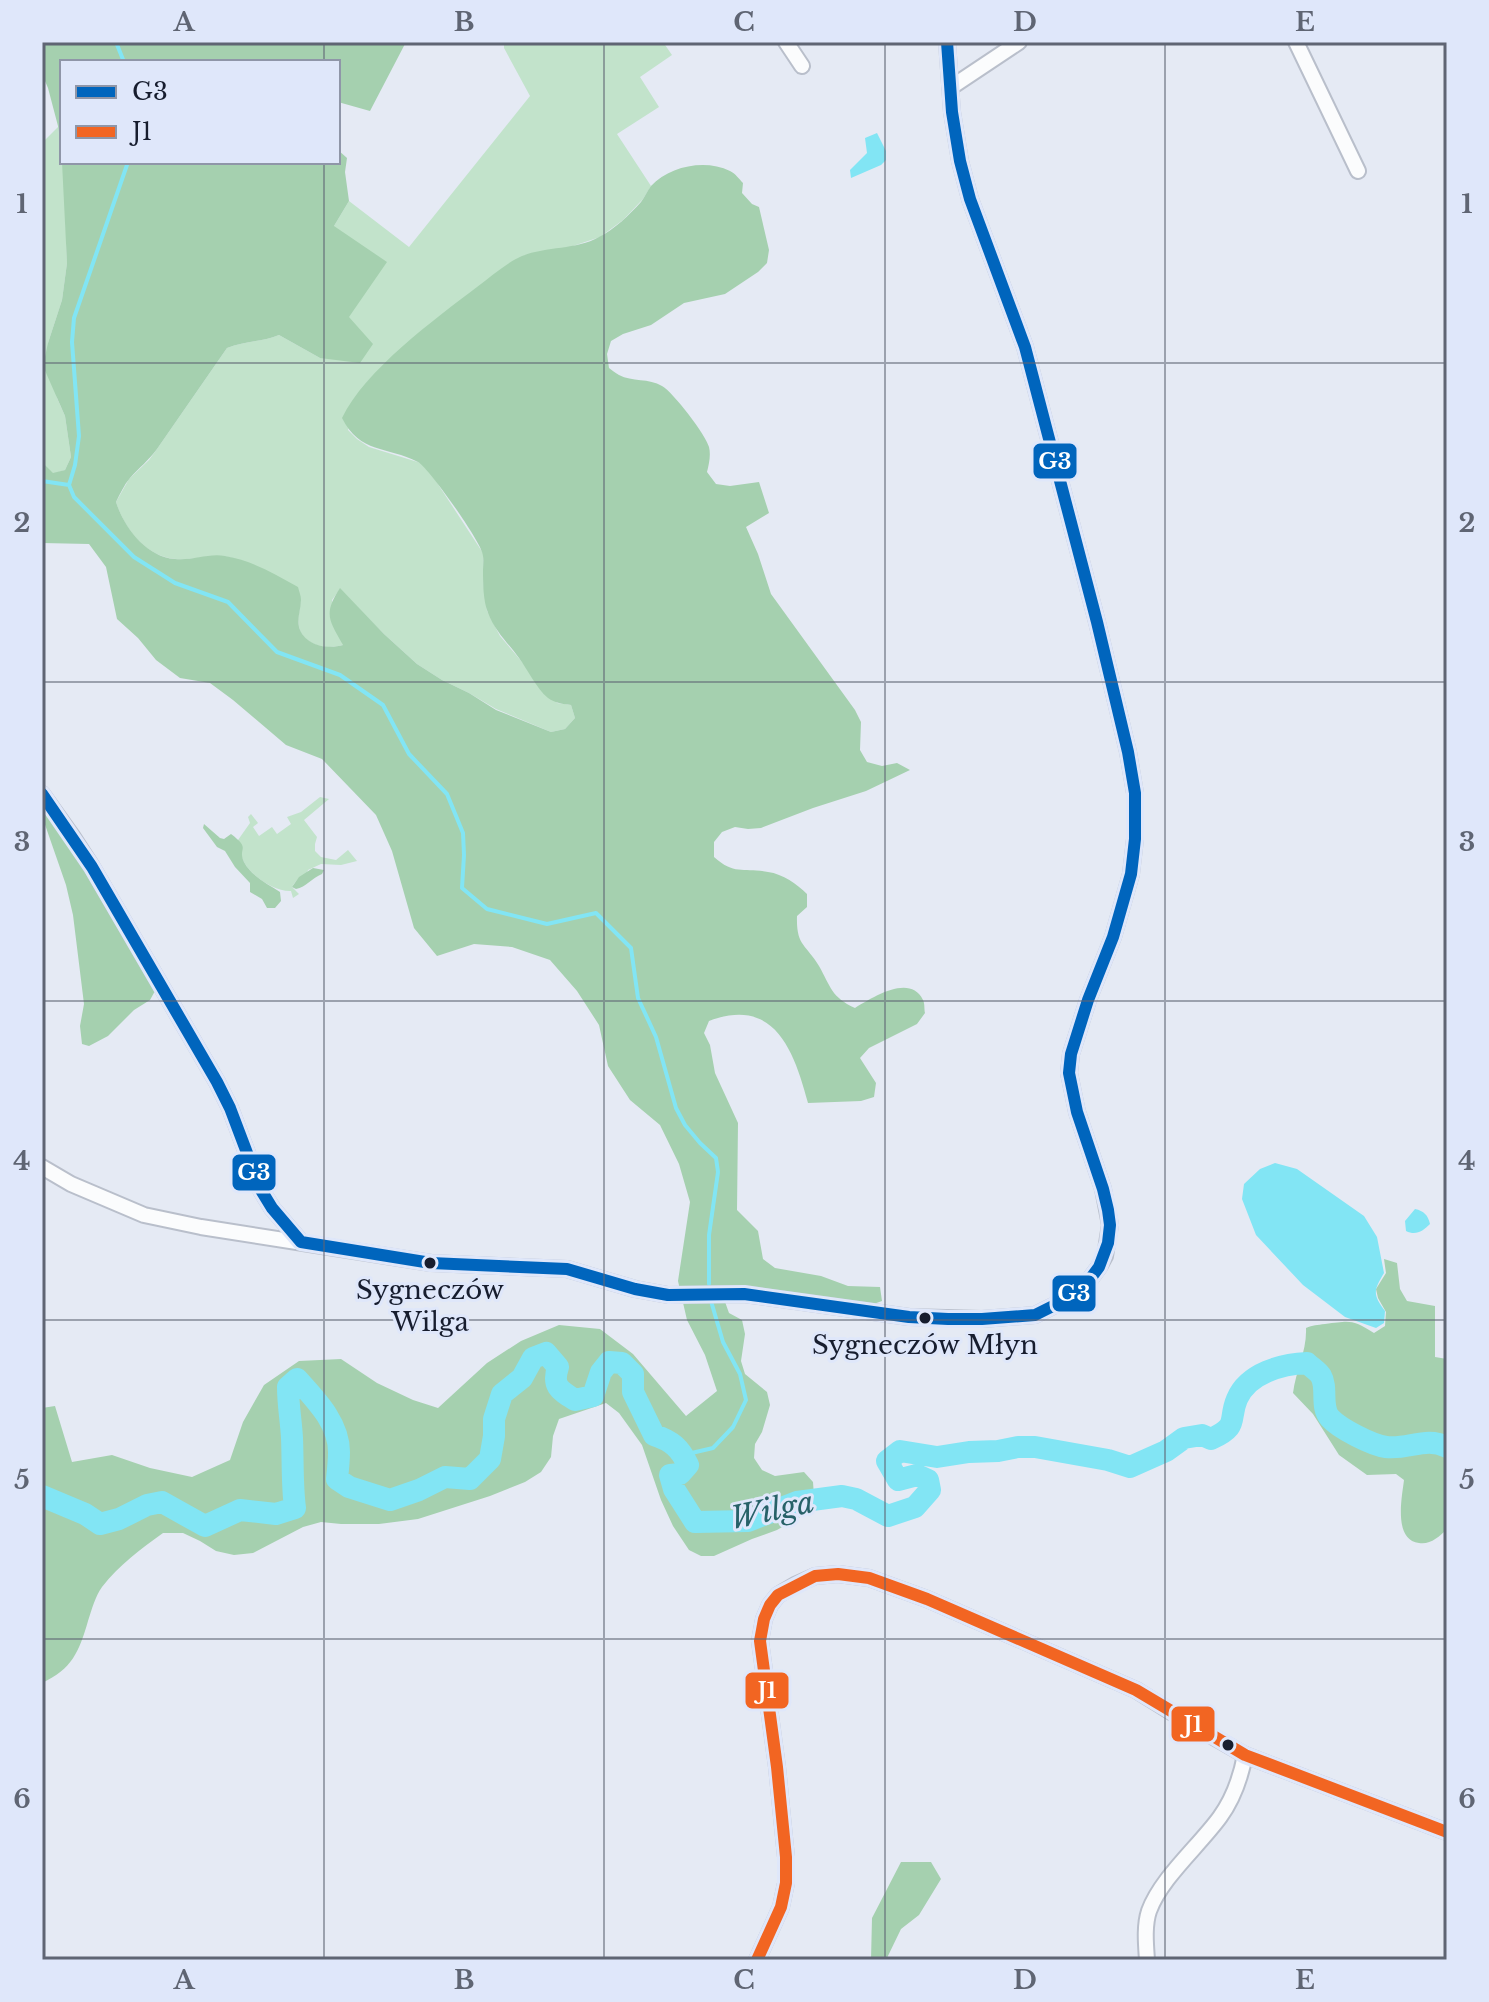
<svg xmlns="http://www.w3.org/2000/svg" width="1489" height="2002" font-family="'Libre Baskerville',serif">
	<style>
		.green { fill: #c2e3cb }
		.forest { fill: #a5d0af }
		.water { fill: #82e5f4 }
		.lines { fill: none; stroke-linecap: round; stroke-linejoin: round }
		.stream { stroke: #82e5f4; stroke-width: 4 }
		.river { stroke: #82e5f4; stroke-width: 22 }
		.street-casing { stroke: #b9bfcb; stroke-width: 18 }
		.street { stroke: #fbfcfd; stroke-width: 14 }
		.bus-1-casing { stroke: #dfe7fa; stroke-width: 18 }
		.bus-2-casing { stroke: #dfe7fa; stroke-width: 18 }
		.bus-1 { stroke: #0065bd; stroke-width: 12 }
		.bus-2 { stroke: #f26522; stroke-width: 12 }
		.grid { fill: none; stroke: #5f6573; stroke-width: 2; stroke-opacity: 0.55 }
		.bus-dot { fill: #171d2e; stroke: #dfe7fa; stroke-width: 3 }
		.labels { text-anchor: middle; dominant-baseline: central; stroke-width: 6; stroke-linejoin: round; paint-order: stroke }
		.bus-label { font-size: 26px; fill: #171d2e; stroke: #dfe7fa }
		.water-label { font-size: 30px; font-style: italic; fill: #276168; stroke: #dfe7fa }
		.line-badge { stroke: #dfe7fa; stroke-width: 3 }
		.badge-label { font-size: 22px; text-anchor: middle; font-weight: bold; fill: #fff }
		.neatline { fill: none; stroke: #5f6573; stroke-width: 3 }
		.grid-label { font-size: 26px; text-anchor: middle; font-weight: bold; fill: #5f6573 }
	</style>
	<rect width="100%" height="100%" fill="#e5eaf4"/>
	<path class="green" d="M504,42H663L672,55L640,77L659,107L617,134L651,186L643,199L623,220L600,237L570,247L525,255L421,331L367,382L348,430L357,439L369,447L421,463L430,472L483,553V582L487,611L500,636L557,703L571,705L575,718L565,729L551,732L496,709L469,693L442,680L417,664L384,634L340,589L332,600L343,645C327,650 304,646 299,627C297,618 300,609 301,600C284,589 250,563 232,558C213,552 195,561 176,559C146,557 124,528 116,502L129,479L149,460L157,449L227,348C244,341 262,342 279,335L320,358L349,317L334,226L349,201L409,247L530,96L504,48Z
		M58,127L64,171L67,263L62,300L48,343L57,398L65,416L71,457L65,470L53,474L42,462V143Z
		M320,797L329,799L304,820L317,837L315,844V851L321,857L336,860L348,850L357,861L341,865L321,864L308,870L307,873C300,877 297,879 292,887L299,894L293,898L291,891C275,892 249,875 243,860C240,854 240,846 238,840L250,823L248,817L251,814L258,823L253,827L259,836L272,827L277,834L291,824L287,817L301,812Z"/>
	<path class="forest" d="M42,42H406L370,111L338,102V62H62V158L58,126L48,88L42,74Z
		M338,150L347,158L345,172L349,201L334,226L387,262L349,317L373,344L360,363L320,358L279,335C262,342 244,341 227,348L157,449C149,460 139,468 130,478C124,485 120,494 116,502C124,527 146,557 175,559C192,561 208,553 225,556C253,561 273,573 298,587C299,591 301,596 301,600C301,609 297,617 299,627C304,645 327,650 343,645C329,620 323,614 340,588L384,634L417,664L442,680L469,693L496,710L551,732L565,729L575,718L571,705C563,704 555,703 548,698C536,688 528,670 519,658C508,643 495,631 488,613C483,600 483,583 483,570C483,564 484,557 482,552C478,538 429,468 418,462C387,446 360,454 342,418C365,370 435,319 477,287C492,276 506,263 522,256C547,246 576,250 599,237C615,229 629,215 641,202C645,197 647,191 651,186C670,166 705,159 730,171C736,174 739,179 743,183L742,193L752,204L759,207L769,250L767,263L758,272L725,294L684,303L651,325L623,334L611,341L607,354L609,368C612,370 615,373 619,375C632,382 649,378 662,386C673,392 706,435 709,447C711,455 709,464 707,472L716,484L730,486L759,482L769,513L746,527L758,554L771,594L855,710L861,722L860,750L867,762L882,766L897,763L910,770L866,791L813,808L761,828L748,829L735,827L722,832L714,842V857C735,876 744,867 768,872C783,874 797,884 807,894V907L797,916C796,946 806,944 819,966C831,987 831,997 855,1008C872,998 910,973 923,1000C925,1004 924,1009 925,1013L917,1024L869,1048L860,1058L876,1083L874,1097L861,1101L808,1103C794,1051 775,996 709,1021L704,1033L710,1045L715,1073L738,1123L737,1210L758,1231L763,1259L775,1268L821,1276L848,1286L880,1287L882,1301L868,1306L842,1300L744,1288L724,1299L729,1313L742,1320L745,1334L741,1361L745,1374L767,1392L770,1405L762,1432L755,1444L754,1458L762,1470L775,1476L804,1472L813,1482L814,1496L809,1509L800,1517L777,1530L752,1539L714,1556H701L689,1550L673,1526L661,1500L642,1445L619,1413L606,1403L559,1419L553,1436L551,1457L541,1472L525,1482L490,1496L418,1519L379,1524H341L321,1522L303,1527L253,1553L234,1555L216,1551L200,1541L183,1533H163C141,1549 119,1565 102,1587C95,1597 92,1609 88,1621C79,1652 72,1669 42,1683V1408L55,1406L72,1462L112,1455L150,1468L192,1477L230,1460L243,1422L264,1385L299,1361L341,1359L377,1383L413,1400L438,1408L487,1363L521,1341L559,1325L600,1329L633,1354L686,1416L717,1391L705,1355L687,1320L678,1281L690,1202L679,1164L660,1125L630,1100L608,1066L599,1025L577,991L550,960L512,947L474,944L437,956L414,928L392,851L376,815L322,759L286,745L233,700L210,683L180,678L156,660L138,638L117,619L106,567L89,544L42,543V462L53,473L65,470L71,457L65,416L43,366L48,343L62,300L67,263L62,162H338Z
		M42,804L83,862L155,991L150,1000L134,1010L108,1036L89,1046L82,1044L80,1026L84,1004L73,915L66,885L42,816Z
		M204,824L220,838L224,839L231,834C252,850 237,847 244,862C251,876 268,884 280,892L281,901L275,908H267L262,899L250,892V883L235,867L225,851L217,847L203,828Z
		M313,868L324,870L322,874C312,878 306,887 296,889L292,887L299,877Z
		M1384,1259L1397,1263L1400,1289L1407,1301L1435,1306V1357L1447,1359V1529C1439,1537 1430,1545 1419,1543C1393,1540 1402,1497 1404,1480L1396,1474L1367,1475L1339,1455L1313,1414L1293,1393C1296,1370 1307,1351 1306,1328C1313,1325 1317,1325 1325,1324C1351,1321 1351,1319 1374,1333L1385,1326L1386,1312L1378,1298L1376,1289L1386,1273Z
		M901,1862H931L941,1879L919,1915L901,1929L886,1960H871L872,1918Z"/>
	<path class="water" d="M877,133L886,151V160L881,165L851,178L850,170L867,153L865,138Z
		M1275,1163L1297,1169L1364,1216L1377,1237L1384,1273C1374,1290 1372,1294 1385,1311L1384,1323L1376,1328L1345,1317L1303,1285L1256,1235L1242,1199L1244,1184L1260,1169Z
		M1415,1209C1424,1211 1428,1215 1430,1224C1423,1231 1416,1236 1406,1231L1405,1221Z"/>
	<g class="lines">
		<path class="stream" d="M116,42L124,62
			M128,162L74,318L72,342L79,436L75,465L69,485L74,497L134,557L175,583L228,602L277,652L340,675L383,705L409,754L447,794L463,833L464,855L462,888L487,909L547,924L596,913L631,948L638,998L656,1037L676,1108L685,1125L700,1143L716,1158L718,1172L709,1235V1284
			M42,481L69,485
			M683,1455L713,1448L733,1427L746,1400L740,1374L723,1342L711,1301"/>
		<path class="river" d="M42,1496L85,1514L100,1524L119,1519L147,1505L162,1502L205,1526L240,1510L276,1514L295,1508C292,1485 293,1461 292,1438C291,1420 288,1405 288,1387L297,1379C316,1400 339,1423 339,1452C339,1461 338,1470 337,1479L349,1487L390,1500L419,1490L445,1477L470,1479L490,1459L494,1436V1419L502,1394L522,1378L533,1358L546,1353L558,1367C552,1386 559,1390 575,1400L593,1396L601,1372L609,1362L622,1363L633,1374V1392L654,1435C672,1441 680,1448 688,1465L680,1474L670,1475L674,1489L695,1522L748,1521L797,1502L842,1496L856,1499L888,1516L915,1507L930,1490L928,1480L917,1475L898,1480L887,1461L900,1451L937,1457L969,1452L998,1451L1018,1447H1035L1108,1460L1130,1467L1166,1451L1184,1438L1202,1435L1211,1439C1240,1426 1228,1420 1237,1399C1248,1373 1282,1364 1307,1363C1311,1367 1318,1371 1321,1376C1328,1388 1320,1407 1330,1418C1340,1429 1372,1445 1386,1447C1408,1450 1426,1436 1447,1447"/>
		<g class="street-casing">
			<path id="street" d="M786,42L802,66
				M1296,42L1358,171
				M950,88L1019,42
				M42,794L72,836L92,867L217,1082L230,1108L261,1190L272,1208L301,1242
				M42,1167L71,1184L144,1215L201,1227L431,1263L567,1269L635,1289L668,1295L744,1294L909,1317L982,1319L1035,1315L1063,1301L1085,1286L1099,1267L1105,1256L1110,1225L1103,1189L1077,1112L1069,1073L1071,1054L1088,1000L1113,937L1131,874L1135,839V793L1128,752L1097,622L1025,347L970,199L960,161L952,112L947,42
				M757,1960L781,1907L786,1883V1857L777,1767L760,1641L764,1619L770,1605L778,1595L795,1585L815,1576L838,1574L869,1578L927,1599L1136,1690L1189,1723L1245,1755L1447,1832
				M1147,1960C1146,1945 1144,1926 1149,1911C1161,1878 1199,1846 1220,1817C1233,1799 1241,1776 1245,1755"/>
		</g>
		<use href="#street" class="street"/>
		<g class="bus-1-casing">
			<path id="bus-1" d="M42,794L92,867L217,1082L230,1108L261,1190L272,1208L301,1242L431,1263L567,1269L635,1289L668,1295L744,1294L909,1317L948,1319H982L1035,1315L1063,1301L1085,1286L1099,1267L1108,1243L1110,1225L1108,1210L1103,1189L1077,1112L1069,1073L1071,1054L1088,1000L1113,937L1131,874L1135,839V793L1128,752L1097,622L1025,347L970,199L960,161L952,112L947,42"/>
		</g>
		<g class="bus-2-casing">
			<path id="bus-2" d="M757,1960L781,1907L786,1883V1857L777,1767L760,1641L764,1619L770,1605L778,1595L815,1576L838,1574L869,1578L927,1599L1136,1690L1245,1755L1447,1832"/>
		</g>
		<use href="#bus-1" class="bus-1"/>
		<use href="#bus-2" class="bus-2"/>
	</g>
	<path class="grid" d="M324,42V62M604,42V1960M885,42V1960M1165,42V1960M324,162V1960M42,363H1447M42,682H1447M42,1001H1447M42,1320H1447M42,1639H1447"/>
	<g class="bus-dot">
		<circle cx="430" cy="1263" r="7"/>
		<circle cx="925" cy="1318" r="7"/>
		<circle cx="1228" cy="1745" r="7"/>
	</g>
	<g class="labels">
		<g class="bus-label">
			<text x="430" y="1290">Sygneczów<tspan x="430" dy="32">Wilga</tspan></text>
			<text x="925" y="1345">Sygneczów Młyn</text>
		</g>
		<g class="water-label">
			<text transform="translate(772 1510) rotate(-12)">Wilga</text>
		</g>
	</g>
	<g class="line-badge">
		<rect x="1032" y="442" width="46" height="38" rx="8" fill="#0065bd"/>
		<rect x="231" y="1153" width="46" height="39" rx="8" fill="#0065bd"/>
		<rect x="1051" y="1274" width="46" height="39" rx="8" fill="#0065bd"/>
		<rect x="744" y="1671" width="46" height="39" rx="8" fill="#f26522"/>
		<rect x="1170" y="1705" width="46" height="38" rx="8" fill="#f26522"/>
	</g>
	<g class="badge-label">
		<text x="1055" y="469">G3</text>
		<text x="254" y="1180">G3</text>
		<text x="1074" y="1301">G3</text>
		<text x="767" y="1698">J1</text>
		<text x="1193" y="1732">J1</text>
	</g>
	<rect width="1489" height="2002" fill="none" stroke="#dfe7fa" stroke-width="88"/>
	<rect x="60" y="60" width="280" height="104" fill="#dfe7fa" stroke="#8f96a8" stroke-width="2"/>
	<rect x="76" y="86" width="40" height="12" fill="#0065bd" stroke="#8f96a8" stroke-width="2"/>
	<text x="132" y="100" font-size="24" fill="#171d2e">G3</text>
	<rect x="76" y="126" width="40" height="12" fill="#f26522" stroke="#8f96a8" stroke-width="2"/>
	<text x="132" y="140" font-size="24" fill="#171d2e">J1</text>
	<rect x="44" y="44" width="1401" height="1914" class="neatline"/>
	<g class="grid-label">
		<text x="184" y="31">A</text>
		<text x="464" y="31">B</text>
		<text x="744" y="31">C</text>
		<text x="1025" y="31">D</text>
		<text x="1305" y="31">E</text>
		<text x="22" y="213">1</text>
		<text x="1467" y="213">1</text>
		<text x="22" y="532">2</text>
		<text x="1467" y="532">2</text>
		<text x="22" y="851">3</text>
		<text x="1467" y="851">3</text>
		<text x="22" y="1170">4</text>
		<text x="1467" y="1170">4</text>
		<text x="22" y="1489">5</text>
		<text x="1467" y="1489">5</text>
		<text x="22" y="1808">6</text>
		<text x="1467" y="1808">6</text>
		<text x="184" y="1989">A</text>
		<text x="464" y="1989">B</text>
		<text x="744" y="1989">C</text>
		<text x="1025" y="1989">D</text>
		<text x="1305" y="1989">E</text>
	</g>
</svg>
